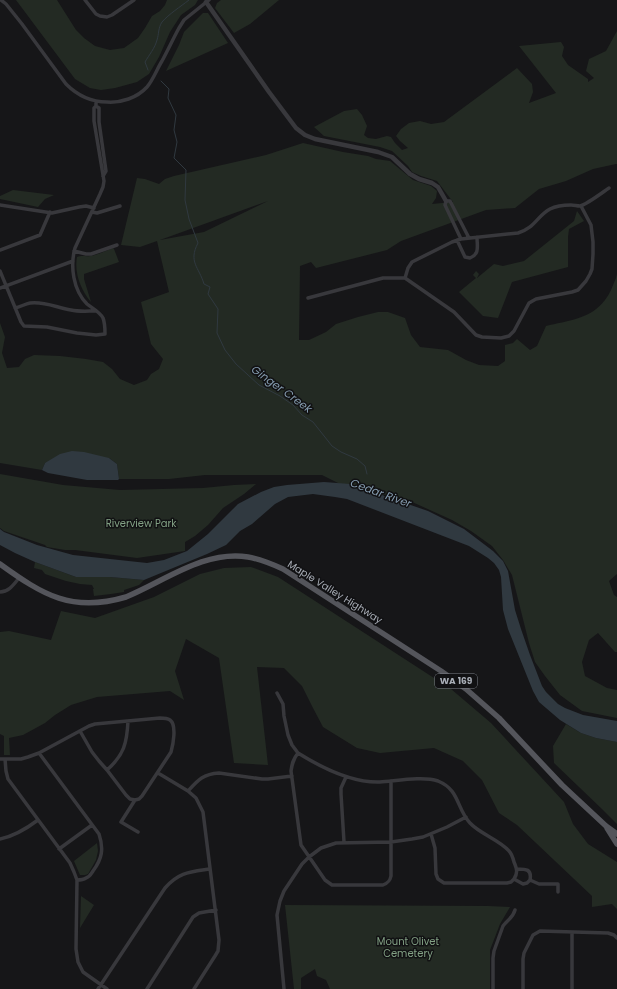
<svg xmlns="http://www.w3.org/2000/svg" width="617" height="989" font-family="Poppins,sans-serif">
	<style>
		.green { fill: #232a23; fill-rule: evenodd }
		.water { fill: #303940 }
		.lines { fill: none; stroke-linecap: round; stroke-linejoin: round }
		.stream { stroke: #303940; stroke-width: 1 }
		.minor { stroke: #38383c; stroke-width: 3.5 }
		.tertiary { stroke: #38383c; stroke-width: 4.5 }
		.primary { stroke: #54555b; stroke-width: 5.5 }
		.labels { text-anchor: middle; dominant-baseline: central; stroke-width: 3; stroke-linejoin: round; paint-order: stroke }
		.shield { fill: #111113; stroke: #7b7f86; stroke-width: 1 }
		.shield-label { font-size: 9px; font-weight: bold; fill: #a9aeb7 }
		.park-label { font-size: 10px; fill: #82a084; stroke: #111113 }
		.street-label { font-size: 10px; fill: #a9aeb7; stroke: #111113 }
		.water-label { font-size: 11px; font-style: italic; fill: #849bae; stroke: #111113 }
	</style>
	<rect width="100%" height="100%" fill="#161618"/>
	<path class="green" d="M16,0H57L76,30L84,38L95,46L110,50L124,48L138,38L145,28L152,16L160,11L165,5L167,0H198L195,5L181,15L170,32L159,57L149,74L137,82L115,88L101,90L90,88L75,79Z
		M221,0H279L250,24L234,33L215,8L217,3Z
		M203,13H208L228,43L166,71L179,45L184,32Z
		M617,31V164H616L593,169L566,181L539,189L515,208L486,210L401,241L387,250L316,268L311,262L300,266L299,340H309L326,332L336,324L358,317L378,312H388L405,318L411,335L420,347L448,350L466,360L479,365L498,366L505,361V345L513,343L517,339L530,350L537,346L546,326C567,321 591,319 605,300C610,294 613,285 616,278L617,274V574L609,581L614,595L617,597V652H615L598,633L589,640L582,662L585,676L607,688L617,690V718L582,711L560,695L545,676L535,662L529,643L512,575L503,560L492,546L471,531L452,520L410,501L380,494L344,486L322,475H205L169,479H119L117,464L109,458L45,463L42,470L0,463V323L5,337L2,353L7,368L19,367L25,359L34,355L60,356L86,359L103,362L112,369L120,379L134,385L147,380L151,374L159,369L163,359L151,344L141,302L169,292L157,241L140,247L121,245L137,178L145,179L159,184L165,179L174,176L266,155L303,143L343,152L368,156L376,159L390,161L413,180L431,186L437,191L436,198L432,204L453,202L437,181L421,176L412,172L408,166L392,151L380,147L324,136L314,127L344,111L357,109L362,115L367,126L364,135L368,138L376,139L387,136L391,137L395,143L402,150L408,148L400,141L396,136L401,129L409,123L420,121L431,124L444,122L517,68L532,84L533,92L529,103L556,93L519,46L561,42L564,47L562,56L568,65L588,79V82L594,78L586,71L589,59L606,51ZM268,201L204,232L160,240Z
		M13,190L54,195L45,199L38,207L0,199V196Z
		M577,211L584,221L569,229L568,237V267L512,282L498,318L483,316L459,292L476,278L473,275L476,271L479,274L477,278L494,264L503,266L524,261L574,221Z
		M113,248L114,249L119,262L84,274V279L91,302C81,290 74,273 77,257C82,255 86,257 90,256C98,255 105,251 113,248Z
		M0,474L63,485L120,490L203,488L234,485L256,484L244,494L223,508L208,525L195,536L185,542V551L137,558L75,550H65L47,547L45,545L4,531L0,528Z
		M35,562L76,577H110L144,580L139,585L124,590V592L111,594L94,596L93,589H94L92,585L80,584L66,581L45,574L42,570L34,568Z
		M251,567L278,577L451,689L491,723L564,802L573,824L588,844L617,862V909L612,904L592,907V896L517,825L499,813L482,780L463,761L434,748L380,753L357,748L323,727L313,708L302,686L284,668L257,667L268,765L234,763L219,658L186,639L175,671L184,700L170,691L97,697L71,705L55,715L45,723L23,735L9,738L10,755H4V736L0,734V632L9,631L51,640L61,611L95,618L154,597L200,574L224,568Z
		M566,724L581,733L596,738L617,742V824L603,810L554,763L553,746Z
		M97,843L98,851L96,860L88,874L85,875H80L74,861Z
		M81,896L94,905L80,928Z
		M285,905L488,906L510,907L500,924L490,950V989H330L326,980L317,976L315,969L301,978V989H294Z"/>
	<path class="water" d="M72,451L84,452L109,458L117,464L119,479L118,480H87L48,473L42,470L45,463L60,454Z
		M324,482L350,484L428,511L464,529L493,551L503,561L508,571L515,610L521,629L530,655L542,686L546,692L558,704L565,708L583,715L617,721V742L596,738L581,733L560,720L539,702L533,691L508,629L503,610L501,577L499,570L494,563L488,558L469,546L347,499L335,497L313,494L288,497L275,504L252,524L240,531L226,545L207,554L144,580L110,577H76L35,562L15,553L0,545V529L4,532L37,545L73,555L147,563L164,560L187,551L208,534L238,504L261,492L274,487L287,485Z"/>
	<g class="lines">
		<path class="stream" d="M148,70L145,62C149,55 155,48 157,40C159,34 158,28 162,22C169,14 180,7 189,0
			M161,81L169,89L168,98L176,115L174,130L177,142L174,158L186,170L185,200L189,219L198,243C188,262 199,267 204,284L210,287L208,294L218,309L217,333L225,350L236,364L259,385L280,396L293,405L302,415L313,422L332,446L341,452L357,459L365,466L367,474"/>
		<path class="minor" d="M1,0L6,4L22,24L66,84C78,96 91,102 107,102C121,103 137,98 147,87C153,80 157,69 162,61C168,50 173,39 179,28L184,20L209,0
			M85,0L96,14L100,16L107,17L112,15L134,0
			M96,106L99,108V122L106,171L103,176
			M0,205L52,213L79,207L86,206L94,208
			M92,212L97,213L120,206
			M461,239L445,205L446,201H450L469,238
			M457,240L465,257L470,258C480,254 477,246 477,237
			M0,250L40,235L50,212
			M74,251L86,254H91L117,245
			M0,271L21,322L24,326L47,327L77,333L96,335L105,334C105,329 105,323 103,318C100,312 92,308 87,304C73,290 70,266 75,248L100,194L103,187L104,181L94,121V108L96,106V101
			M405,278L408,268L412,262L452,242L461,239L518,233C535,228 537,216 550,209C556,206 564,205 571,205C574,205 577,206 580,206C586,205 603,192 609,188
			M0,288L73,261
			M308,298L383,278H405L454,312L476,335L482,337L501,338L509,336L514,331L529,303L536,299L572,292L578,290L586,281L590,274L592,269L593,254V242L591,225L581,206
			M15,308C20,307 25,304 30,303C45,301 57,308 71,310C79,312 88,311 96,311
			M0,592C9,592 14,584 19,578
			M277,693L283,704L284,716L288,735L292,745L298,753C293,759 292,764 291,771L301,845L325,880L332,885H383C388,883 390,881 391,876V781
			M80,731L92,752L99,761L107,770L126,795L130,799L135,800
			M39,753L99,834C104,849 102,859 93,871C91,874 90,877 86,878C83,880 80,880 77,880
			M298,753C322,768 352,783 380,782C396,781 423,776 438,781C460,790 456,808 470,823C480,834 500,840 509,851C512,854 513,858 514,862C517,869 518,873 514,879
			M0,759H21L28,757L39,753L89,726L95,724L160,718C164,718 167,718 170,720C177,725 173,745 171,752L142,796L139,799L135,800L121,822L138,832
			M5,759L6,771L8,779L70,863L74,872L77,880L76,949L78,962L83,972L107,989
			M107,770C124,755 127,743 128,721
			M158,773L188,791L196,798L203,812L219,940L218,951L215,956L194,989
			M188,791C198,780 203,774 219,773L262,779H268L292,776
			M431,834L435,848L436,874L438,879L444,883H507L511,882L514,879L523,884L527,883L530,880L539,884H558V892
			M0,839C15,836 26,829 38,820
			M344,842L341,794V788L346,777
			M59,849L92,825
			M517,869C526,869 532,869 530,880
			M98,989L165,888C179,872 190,872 210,869
			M147,989L193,917L199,913L216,910
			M284,989L277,915L280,901L284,891L302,864L309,857L321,848L336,843L391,842L412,839L423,837L447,827L466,817
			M493,989V958L494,951L503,926C507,920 513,918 515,910
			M523,989V959L524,953L533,935L540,931L608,933L614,935L617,938
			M572,989V932"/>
		<path class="tertiary" d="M206,2L269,92L296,128L305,135L315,139L378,152L392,157L410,174L419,179L432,183L438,187L446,201"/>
		<path class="primary" d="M0,564C43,595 72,613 126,597C165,581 204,550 248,557C260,559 272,564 283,569L441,671L466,689L499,718L562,785L606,826L617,834
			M607,828L617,844"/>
	</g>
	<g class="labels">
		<rect class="shield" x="435" y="674" width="42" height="14" rx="3"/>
		<g class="shield-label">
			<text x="456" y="681">WA 169</text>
		</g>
		<g class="park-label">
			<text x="141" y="523">Riverview Park</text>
			<text x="408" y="941">Mount Olivet<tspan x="408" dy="12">Cemetery</tspan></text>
		</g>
		<g class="street-label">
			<text transform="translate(335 592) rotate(32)">Maple Valley Highway</text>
		</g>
		<g class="water-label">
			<text transform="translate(282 389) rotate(36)">Ginger Creek</text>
			<text transform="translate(381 493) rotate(20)">Cedar River</text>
		</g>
	</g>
</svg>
